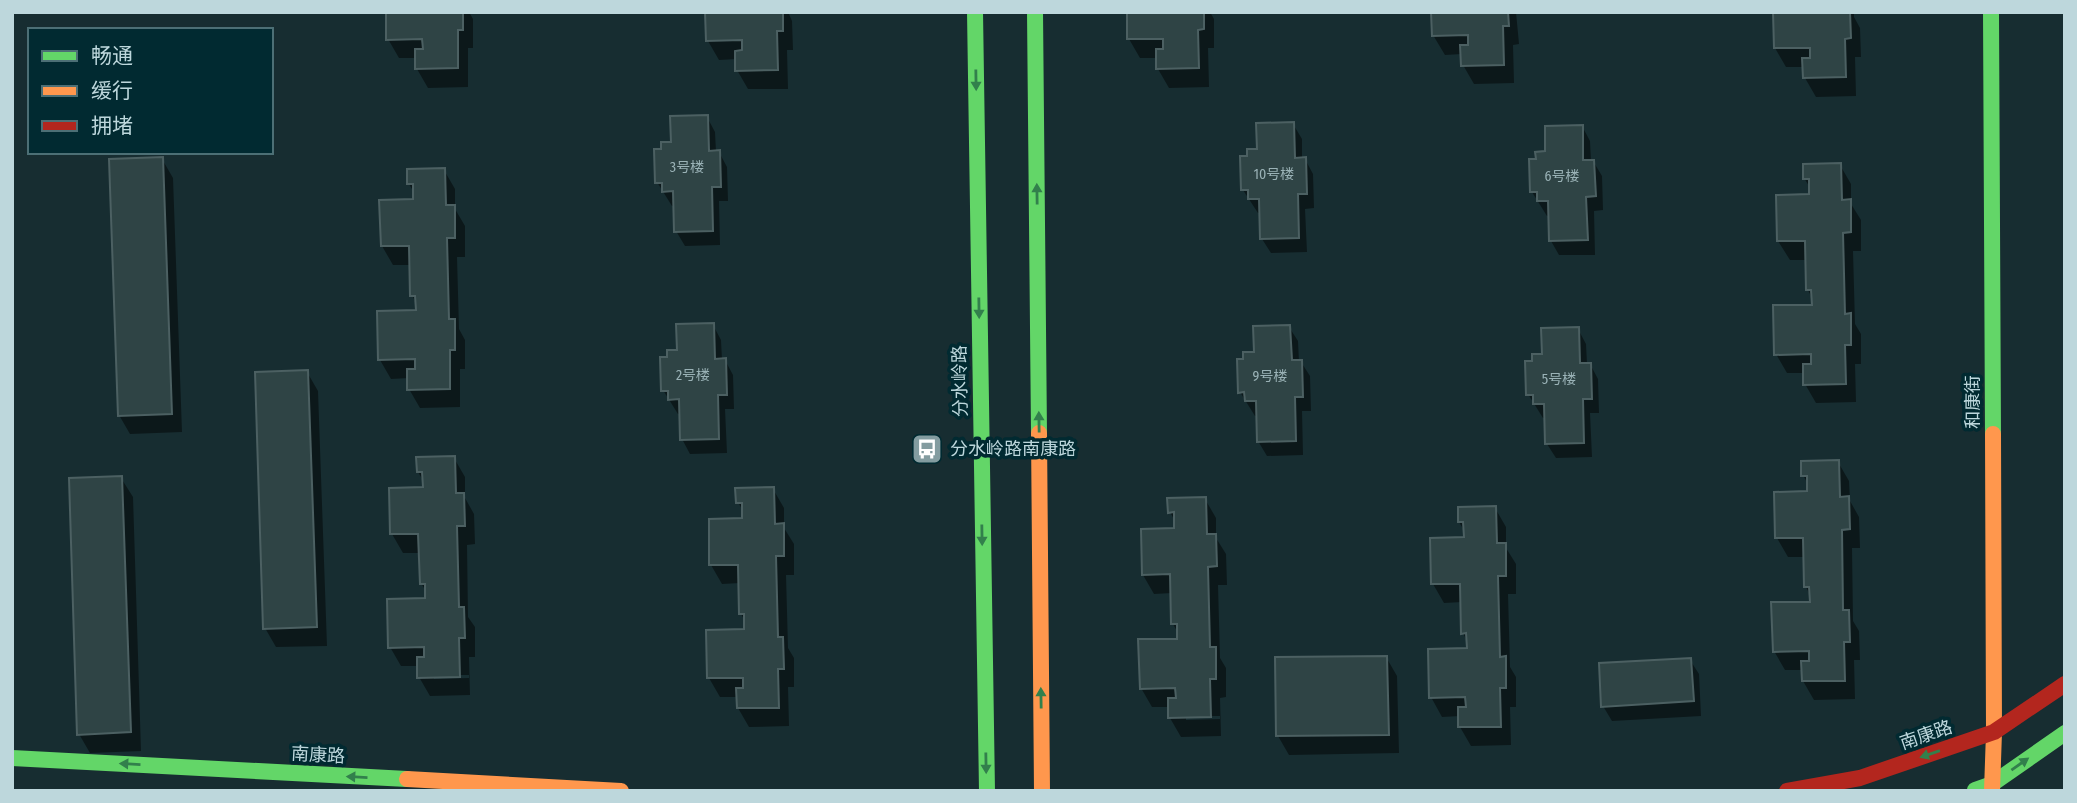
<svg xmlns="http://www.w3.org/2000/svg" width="2077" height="803" font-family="'Fira Sans Condensed','Noto Sans SC',sans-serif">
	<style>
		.shadow { fill: #0007; fill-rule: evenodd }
		.building { fill: #2f4445; stroke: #4c6062; stroke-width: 2 }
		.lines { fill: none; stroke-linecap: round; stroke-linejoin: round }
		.fast { stroke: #63d668; stroke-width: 16 }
		.slow { stroke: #ff974d; stroke-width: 16 }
		.jam { stroke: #b3261e; stroke-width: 16 }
		.oneway { fill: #32804c }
		.labels { text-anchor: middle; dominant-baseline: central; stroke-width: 7; stroke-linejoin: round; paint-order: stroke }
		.number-label { font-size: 14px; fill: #9ab2b6 }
		.street-label { font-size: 18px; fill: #bdd7dc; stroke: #012a31 }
		.poi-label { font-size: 18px; fill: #bdd7dc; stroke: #012a31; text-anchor: start }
	</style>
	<rect width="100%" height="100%" fill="#172d31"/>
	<path class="shadow" d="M387,12H469L473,19V48H468V87L428,88L417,69V58H399L388,39Z
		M707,12H788L792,21L793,50H787L788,89H748L737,70V59L719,60L708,41Z
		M1128,12H1210L1214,19V48H1208L1209,87L1169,88L1158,69V58H1140L1129,39Z
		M1433,12H1516L1519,44L1513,45L1514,83L1474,84L1463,65L1462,54L1445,55L1433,35Z
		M1775,12H1854V17L1860,28L1861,57H1855L1856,96L1816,97L1805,78L1804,67H1786L1775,48Z
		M707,117L715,132L716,152H719L727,167L728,201H719L720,245L685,246L676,231L675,206H672L657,182L663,150Z
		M1293,124L1302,139V159H1305L1313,174L1314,208L1305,209L1307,252L1271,253L1262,239L1261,213H1258L1243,190L1249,158Z
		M1582,126L1590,141L1591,161H1593L1602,176L1603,210L1594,211L1595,255H1559L1551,241L1550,215L1547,216L1532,192L1537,160Z
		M162,159L173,178L182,432L130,434L119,415Z
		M1840,165L1851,184V204L1861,220V251H1853L1855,324L1861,334V364H1855L1856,402L1816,403L1805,384V373H1787L1776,354L1813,306V300L1808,290L1807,260H1790L1778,241L1811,196V189L1804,178Z
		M444,170L455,189V209L465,226V257H457L459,329L465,340V369H460V407L420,408L409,389V378L391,379L380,360L417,312V305L412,295L411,265H393L382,246L415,201V194L409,184Z
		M713,325L721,340L722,360H725L733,375L734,409H725L727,453L690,454L682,439L681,414H678L663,390L668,359Z
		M1289,327L1298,341L1299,362H1301L1310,376L1311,411H1302L1303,455L1267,456L1258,441V416H1255L1240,392L1245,361Z
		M1578,329L1586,344L1587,364H1590L1598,379L1599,413H1590L1592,457L1556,458L1547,444L1546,418H1543L1528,394L1534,363Z
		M307,372L318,391L327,646L276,647L265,628Z
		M454,458L465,477V498L474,514L475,544L467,545L468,617L475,627V657H469L470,695L430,696L419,677V666H401L390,647L427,600V593L421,583V553H403L392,534L425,489L424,482L418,472ZM434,675H469V678L434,679Z
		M1838,462L1849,481L1850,501L1859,517L1860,548H1852L1853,621L1859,631L1860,660H1854L1855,699L1814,700L1803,681V670H1785L1774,651L1812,603L1811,597L1806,587L1805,557H1788L1777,538L1809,493V486L1803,475Z
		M121,478L133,497L141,751L90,753L79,734Z
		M773,489L784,508V528L794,544V575H786L788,648L794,658V687H788L789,726L749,727L738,708V697H720L709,678L708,631L746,630V623L741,614L740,583L722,584L711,565L744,520V513L738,502Z
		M1205,499L1216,518V538L1226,554L1227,585H1218L1220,658L1226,668V697L1220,698L1221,736L1181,737L1170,718V707H1152L1141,688L1178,640V633L1173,624L1172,593L1154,594L1143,575L1176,530V523L1170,512ZM1186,716H1220V719L1186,720Z
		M1495,508L1506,527V548L1516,564V594H1508L1510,667L1516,677V707H1510L1511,745L1471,746L1460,727V716L1442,717L1431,697L1468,650V643L1463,633L1462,602L1444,603L1433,584L1466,539L1465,532L1459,522Z
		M1386,657L1397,676L1399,753L1289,755L1278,736Z
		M1690,660L1699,674L1701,716L1612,721L1603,706Z"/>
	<path class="building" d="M386,12H463V30H458V68L415,69V49H423L422,39L386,40Z
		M705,12H783V31H777L778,70L735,71V51L742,50V40L706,41Z
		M1127,12H1204V29L1198,30L1199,68L1156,69V49H1163V39H1127Z
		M1431,12H1508L1509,26H1503L1504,65L1461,66L1460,45H1468V35L1432,36Z
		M1773,12H1850L1851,38L1845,39L1846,77L1803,78L1802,58H1810V48H1774Z
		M708,115L709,151L720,150L721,187H712L713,231L674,232L673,191L662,192V183H655L654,149H661V142H671L670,116Z
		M1294,122L1295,158L1306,157L1307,194H1298L1299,238L1260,239L1259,199H1248V190H1241L1240,156H1247V149H1257L1256,123Z
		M1583,125V160H1594L1596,196L1586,197L1588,240L1549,241L1548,201H1537V192H1530L1529,159H1536L1535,152L1545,151V126Z
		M163,157L172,414L118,416L109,159Z
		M1841,163L1842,200L1851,199V232L1843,233L1845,314L1851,313V345H1845L1846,384L1803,385V364H1811V354L1774,355L1773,305H1812L1811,290H1806L1805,241H1777L1776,195L1809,194V179H1803V164Z
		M445,168L446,205H455V238H447L449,319H455V350H450V389L407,390V369H415V359L378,360L377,311L416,310L415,296H410L409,246H381L379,200L413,199V184H407V169Z
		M714,323L715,359L726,358L727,395H718L719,439L680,440L679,399L668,400V391H661L660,357H667V350H677L676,324Z
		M1290,325L1292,360H1302L1303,397H1295L1296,441L1257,442L1256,401H1245L1244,392L1238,393L1237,359H1243V352H1254L1253,326Z
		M1579,327L1580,363H1591L1592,399H1583L1584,443L1545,444L1544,404H1533V395H1526L1525,361H1532V354H1542L1541,328Z
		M308,370L317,627L263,629L255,372Z
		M455,456L456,493H464L465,526H457L459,607H464L465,638H459L460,677L417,678V657H424V647L388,648L387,599L425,598V584H420L418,534H390L389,488L423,487L422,472H417L416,457Z
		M1839,460L1840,497L1849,496L1850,529L1842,530L1843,610H1849L1850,642H1844L1845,681H1802L1801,661H1809V651L1773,652L1771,602H1810L1809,587H1804L1803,538H1775L1774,492L1807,491V476H1801V461Z
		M122,476L131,732L77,735L69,478Z
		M774,487L775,524L784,523V556H776L778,637H783L784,669H778L779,708H737L736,688H743V678H707L706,630L744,629V614H739L738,565H709V519L742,518V503H736L735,488Z
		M1206,497L1207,534H1216L1217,566L1208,567L1210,647H1216V679H1210L1211,717L1168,718V698H1176L1175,688L1140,689L1138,639H1177V624H1171L1170,574L1142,575L1141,529L1174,528V512L1168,513L1167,498Z
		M1496,506L1497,543H1506V576H1498L1500,657L1506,656V688H1500L1501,727H1458V707H1466L1465,697L1429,698L1428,649L1467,648L1466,633L1461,634L1460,584H1431L1430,538L1464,537L1463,522H1458V507Z
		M1387,656L1389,735L1276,736L1275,657Z
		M1691,658L1694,701L1601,707L1599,663Z"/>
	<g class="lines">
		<path class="fast" d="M975,12L987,791
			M1035,12L1039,433
			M1991,12L1993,434
			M12,758L407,779
			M1975,790L1992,784L2065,733"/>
		<path class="slow" d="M1039,433L1042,791
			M407,779L621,791
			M1992,791L1994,732L1993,434"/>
		<path class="jam" d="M1787,791L1860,778L1994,732L2065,684"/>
	</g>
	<defs><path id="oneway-solid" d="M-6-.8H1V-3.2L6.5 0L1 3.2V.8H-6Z" transform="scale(1.75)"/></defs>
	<g class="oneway">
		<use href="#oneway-solid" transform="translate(976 80) rotate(89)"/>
		<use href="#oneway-solid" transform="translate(1037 194) rotate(-91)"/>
		<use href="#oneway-solid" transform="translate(979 308) rotate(89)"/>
		<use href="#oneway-solid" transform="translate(1039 422) rotate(-91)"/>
		<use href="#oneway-solid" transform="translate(982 535) rotate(89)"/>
		<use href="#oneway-solid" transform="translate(1041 698) rotate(-91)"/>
		<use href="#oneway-solid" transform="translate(1930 754) rotate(161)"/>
		<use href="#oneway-solid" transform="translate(986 763) rotate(89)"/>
		<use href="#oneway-solid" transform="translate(130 764) rotate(-177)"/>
		<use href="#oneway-solid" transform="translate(2020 764) rotate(-35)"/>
		<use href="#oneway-solid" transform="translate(357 777) rotate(-177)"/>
	</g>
	<defs>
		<g id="bus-square" transform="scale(1.575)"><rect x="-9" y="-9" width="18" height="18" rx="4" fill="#839ca0" stroke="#012a31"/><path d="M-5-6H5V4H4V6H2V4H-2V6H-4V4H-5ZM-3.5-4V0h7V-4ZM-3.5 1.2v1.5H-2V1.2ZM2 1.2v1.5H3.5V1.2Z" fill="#fff"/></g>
	</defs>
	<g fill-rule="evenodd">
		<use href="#bus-square" x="927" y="449"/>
	</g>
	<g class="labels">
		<g class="number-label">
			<text x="687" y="167">3号楼</text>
			<text x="1274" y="174">10号楼</text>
			<text x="1562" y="176">6号楼</text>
			<text x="693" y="375">2号楼</text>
			<text x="1270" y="376">9号楼</text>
			<text x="1559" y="379">5号楼</text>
		</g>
		<g class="street-label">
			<text transform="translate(960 381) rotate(-91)">分水岭路</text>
			<text transform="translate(1973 402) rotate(-90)">和康街</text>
			<text transform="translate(1926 735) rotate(-19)">南康路</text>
			<text transform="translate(318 755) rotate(3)">南康路</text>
		</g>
		<g class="poi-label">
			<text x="950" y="449">分水岭路南康路</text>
		</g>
	</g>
	<rect width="2077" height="803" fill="none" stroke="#bdd7dc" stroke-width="28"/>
	<rect x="28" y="28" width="245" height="126" fill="#012a31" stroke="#4c6f75" stroke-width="2"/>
	<rect x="42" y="51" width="35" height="10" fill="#63d668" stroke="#4c6f75" stroke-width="2"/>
	<text x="91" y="63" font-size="21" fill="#bdd7dc">畅通</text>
	<rect x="42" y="86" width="35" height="10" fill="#ff974d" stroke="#4c6f75" stroke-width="2"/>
	<text x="91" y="98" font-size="21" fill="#bdd7dc">缓行</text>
	<rect x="42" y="121" width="35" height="10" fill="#b3261e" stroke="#4c6f75" stroke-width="2"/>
	<text x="91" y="133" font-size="21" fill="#bdd7dc">拥堵</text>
</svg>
